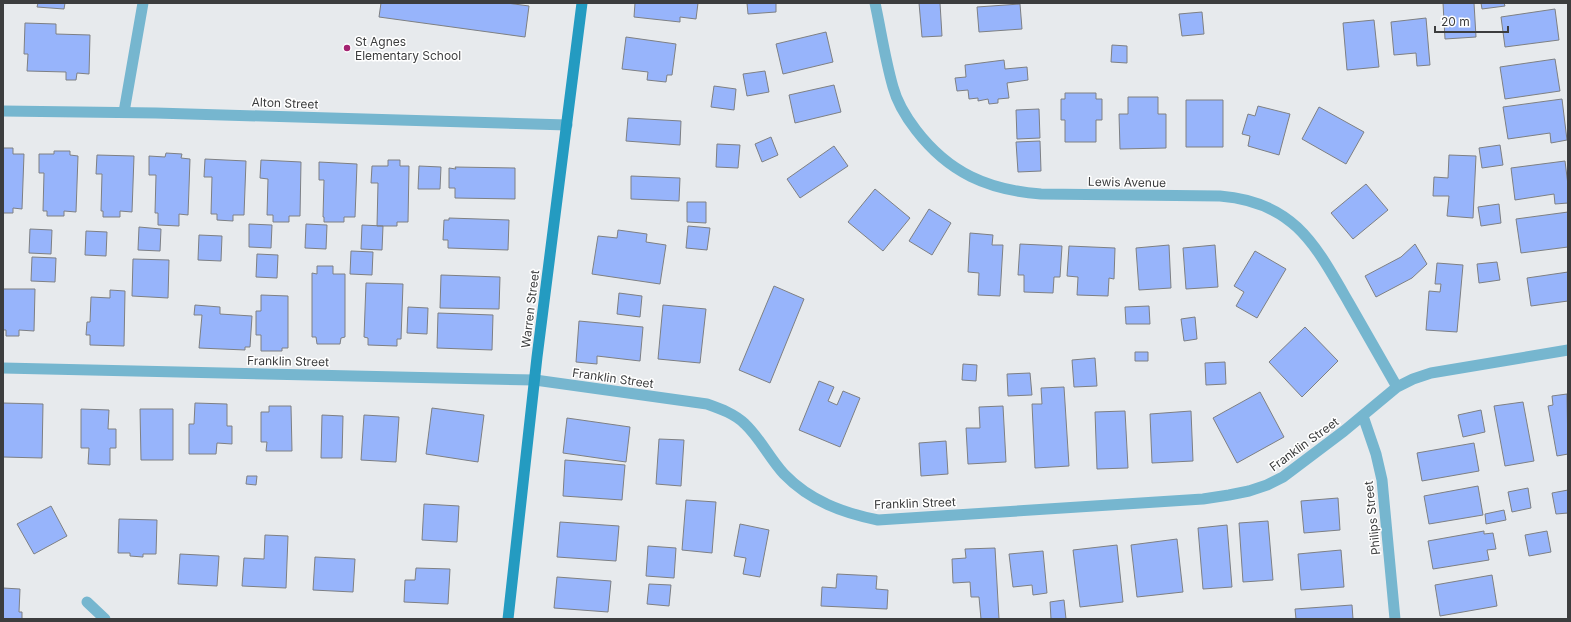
<svg xmlns="http://www.w3.org/2000/svg" width="1571" height="622" font-family="Inter,sans-serif">
	<style>
		.building { fill: #97b4fb; stroke: #7e8083 }
		.lines { fill: none; stroke-linecap: round; stroke-linejoin: round }
		.minor { stroke: #76b6cf; stroke-width: 11 }
		.secondary { stroke: #249bc1; stroke-width: 11 }
		.poi-dot { fill: #a42371; stroke: #fff; stroke-width: 1.5 }
		.labels { text-anchor: middle; dominant-baseline: central; stroke-width: 3; stroke-linejoin: round; paint-order: stroke }
		.poi-label { font-size: 12px; fill: #3c3d3e; stroke: #fff; text-anchor: start }
		.street-label { font-size: 12px; fill: #3c3d3e; stroke: #fff }
	</style>
	<rect width="100%" height="100%" fill="#e7eaed"/>
	<path class="building" d="M38,3H65L64,9L37,7Z
		M381,3H507L529,6L525,37L379,17Z
		M635,3H698L696,19L680,17V22L634,17Z
		M747,3H776V12L748,14Z
		M919,3H940L942,36L922,37Z
		M1443,3H1474L1476,37L1445,39Z
		M1481,3H1504L1505,6L1482,9Z
		M1020,4L1022,29L979,32L977,7Z
		M1555,9L1559,40L1505,47L1501,17Z
		M1202,12L1204,34L1182,36L1179,14Z
		M1426,18L1430,65L1417,66L1416,53L1394,55L1391,22Z
		M1374,20L1379,67L1347,70L1343,23Z
		M25,23L56,24V34L90,35L89,74L77,73L76,80H66V72L27,71L28,54H24Z
		M826,32L833,62L783,74L776,44Z
		M626,37L676,44L672,75H667L666,82L647,80L648,72L622,69Z
		M1112,45L1127,46V63L1111,62Z
		M1555,59L1560,91L1505,99L1500,67Z
		M1004,60L1005,69L1027,67L1028,80L1007,83L1009,98L998,99V103L989,104L988,99L978,101V98L969,99L968,90L957,91L955,78L966,77L965,65Z
		M765,71L769,92L747,96L743,74Z
		M834,85L841,112L795,123L789,95Z
		M714,86L736,89L734,110L711,107Z
		M1065,93H1096V99H1102V120H1096V142H1065V120H1061V99H1065Z
		M1128,97H1158V114H1166V148L1120,149L1119,114H1128Z
		M1562,99L1567,140L1551,143L1550,133L1508,139L1503,107Z
		M1186,100H1223V147H1186Z
		M1258,106L1290,114L1279,155L1248,146L1250,136L1242,134L1248,114L1255,116Z
		M1319,107L1364,132L1346,164L1302,139Z
		M1039,109L1040,138L1017,139L1016,110Z
		M628,118L681,121L680,145L626,141Z
		M771,137L778,155L762,162L755,144Z
		M1040,141L1041,171L1018,172L1016,142Z
		M717,144L740,145L738,168L716,167Z
		M1500,145L1503,165L1482,168L1479,148Z
		M834,146L848,166L800,198L787,179Z
		M3,148H13V154H24L22,209L13,208V213H3Z
		M54,151H70V155L78,156L76,212L64,211V216H47V211H43L44,173H39V154H54Z
		M166,153L182,154L181,158L190,159L188,215L179,214V226L158,225V213H155L156,175H149V156L165,157Z
		M97,155L134,156L132,212L120,211V217H103V211H101L102,174H96Z
		M1449,155L1476,156L1473,218L1447,216L1449,196H1433L1434,177L1448,178Z
		M205,159L246,161L244,215H233V221L217,220V214H211L212,177H204Z
		M261,160L301,162L300,216H289V222H273V215H267L268,179L260,178Z
		M388,160H400V166H409L408,222H397V226H377L378,183H371L372,166H388Z
		M1565,161L1568,185V203L1555,204L1554,194L1515,200L1511,168Z
		M319,162L357,164L355,217H344V222H324V217H323L324,180H319Z
		M419,166L441,167L440,189H418Z
		M455,167L515,168V199L455,198V188H449V168L456,169Z
		M631,176L680,178L679,201L631,199Z
		M1366,184L1388,210L1353,239L1331,213Z
		M875,189L910,218L883,251L848,222Z
		M687,202H706V223L687,222Z
		M1499,204L1501,223L1481,226L1478,207Z
		M929,209L951,223L932,255L909,241Z
		M1568,212V247L1521,253L1516,219Z
		M449,218L509,220L508,250L448,248V240H443L444,220H449Z
		M249,224L272,225L271,248L249,247Z
		M306,224L327,225L326,249L305,248Z
		M362,225L383,226L382,250L361,249Z
		M688,226L710,228L707,250L686,248Z
		M139,227L161,229L160,251L138,250Z
		M30,229L52,230L51,254L29,253Z
		M618,230L647,234L646,242L666,245L660,284L592,274L598,236L617,238Z
		M86,231L107,232L106,256L85,255Z
		M970,233L993,235L992,245H1003L1000,296L978,295L979,273L968,272Z
		M199,235L222,236L221,261L198,260Z
		M1020,244L1062,246L1060,277H1054L1053,293L1024,292V275H1018Z
		M1415,244L1427,264L1412,278L1376,297L1365,276L1401,257Z
		M1169,245L1171,288L1139,290L1136,248Z
		M1215,245L1218,287L1186,289L1183,248Z
		M1069,246L1115,248L1114,279L1109,278L1108,296L1077,295L1078,277L1067,276Z
		M351,251L373,252L372,275L350,274Z
		M1255,251L1286,269L1257,318L1236,306L1244,292L1234,286Z
		M257,254L278,255L277,278L256,277Z
		M32,257L56,258L55,282L31,281Z
		M133,259L169,260L168,298L132,296Z
		M1497,262L1500,280L1479,283L1477,264Z
		M1437,263L1463,265L1457,332L1426,330L1429,291L1440,292L1441,284H1435Z
		M317,266H333V274H345V337L341,338L340,344H317L316,337H312V273L317,274Z
		M1568,272V301L1531,306L1527,278Z
		M441,275L500,277L499,309L440,308Z
		M366,283L403,284L401,339H397V346L368,345V338L364,337Z
		M774,286L804,299L770,383L739,370Z
		M3,289H35L34,331L19,330V336H6V330H3Z
		M110,290L125,291L124,346L90,345V335H86L87,322H90L91,297L110,298Z
		M619,293L642,296L640,317L617,314Z
		M261,295L288,296V348H282V351H261V335H256V311H261Z
		M195,305L220,307V314L252,316L250,347H245V350L199,348L202,315H194Z
		M663,305L706,309L700,363L658,359Z
		M1149,306L1150,324H1126L1125,307Z
		M408,307L428,308L427,334L407,333Z
		M438,313L493,315L492,350L437,348Z
		M1195,317L1197,339L1184,341L1181,319Z
		M579,321L643,327L640,361L597,356V364L576,362Z
		M1305,327L1338,361L1302,397L1269,362Z
		M1135,352H1148V361H1135Z
		M1095,358L1097,386L1074,387L1072,360Z
		M1225,362L1226,384L1206,385L1205,363Z
		M963,364L977,365L976,381L962,380Z
		M1030,373L1032,395L1008,396L1007,374Z
		M819,381L834,387L828,401L837,405L843,391L860,398L840,447L799,430Z
		M1064,387L1069,466L1035,468L1032,404H1042L1041,388Z
		M1260,392L1284,437L1237,463L1213,418Z
		M1567,394L1568,454L1557,456L1548,406L1553,405L1552,396Z
		M1523,402L1534,461L1505,466L1494,406Z
		M3,403L43,404L42,458L3,457Z
		M195,403L227,404V426H232V444L217,443L216,454H189V424H194Z
		M269,406H291L292,451H266L267,442H261V412H269Z
		M1003,406L1006,462L968,464L966,428H980L979,407Z
		M432,408L484,415L478,462L426,454Z
		M81,409L109,410L108,429H116V448H110V465L88,464L89,448H81Z
		M140,409H173V460H141Z
		M1481,410L1485,432L1463,437L1458,415Z
		M1125,411L1128,468L1097,469L1095,412Z
		M1191,411L1193,461L1152,463L1150,414Z
		M322,415L343,416L342,458H321Z
		M364,415L399,417L396,462L361,460Z
		M567,418L630,427L626,462L563,453Z
		M659,439L684,440L681,486L656,484Z
		M946,441L948,474L921,476L919,443Z
		M1474,443L1479,471L1422,481L1417,453Z
		M565,460L625,465L622,500L563,496Z
		M247,476H257L256,485L246,484Z
		M1478,486L1483,515L1429,524L1424,496Z
		M1528,488L1531,508L1512,512L1508,492Z
		M1568,490V513L1556,514L1552,493Z
		M1338,498L1340,530L1304,533L1301,501Z
		M686,500L716,502L712,553L682,550Z
		M424,504L459,506L457,542L422,540Z
		M51,506L67,536L34,554L17,524Z
		M1504,510L1506,520L1486,524L1485,514Z
		M119,519L157,520L156,554H143V557L130,556V553H118Z
		M1268,521L1273,580L1243,582L1239,523Z
		M560,522L619,526L616,561L557,557Z
		M740,524L769,530L760,577L743,574L746,558L734,556Z
		M1227,525L1232,587L1203,589L1198,528Z
		M1484,531V534L1493,533L1496,549L1487,550L1489,560L1433,569L1428,541Z
		M1547,531L1551,552L1529,556L1525,535Z
		M265,535L288,536L286,588L242,586L244,558L264,559Z
		M1177,539L1183,592L1137,597L1131,545Z
		M1117,545L1123,602L1080,607L1073,550Z
		M648,546L676,548L674,578L646,576Z
		M995,548L999,619H981L979,597H971L970,582L953,583L952,559L966,558L965,549Z
		M1341,550L1344,587L1301,590L1298,554Z
		M1043,551L1047,593L1033,595L1032,585L1013,587L1009,554Z
		M180,554L219,556L217,586L178,584Z
		M315,557L355,559L353,592L313,590Z
		M416,568L450,569L448,604L404,602L405,580H415Z
		M837,574L877,576L876,589L888,590L887,609L821,606L822,587L836,588Z
		M1492,575L1497,606L1440,616L1435,585Z
		M557,577L611,581L608,612L554,608Z
		M649,584L671,585L669,606L647,604Z
		M3,588L20,589L19,612H22V619H3Z
		M1064,600L1066,619H1051L1050,602Z
		M1352,605L1353,619H1296L1295,609Z"/>
	<g class="lines">
		<path class="minor" d="M875,3C881,31 885,59 893,87C897,102 906,117 916,130C949,173 988,190 1041,194L1220,196C1294,202 1315,244 1349,303C1365,331 1381,359 1397,387
			M3,111L156,113L567,125
			M124,112L143,3
			M3,368L535,380L707,404C721,409 735,414 745,424C760,438 770,459 784,474C810,501 843,513 878,520L1203,499L1229,495L1249,491L1267,485L1283,477L1344,431L1397,387L1413,379L1431,373L1568,350
			M1363,416L1376,454L1382,480L1395,619
			M87,602L105,619"/>
		<path class="secondary" d="M508,619L537,357L582,3"/>
	</g>
	<circle class="poi-dot" cx="347" cy="48" r="4"/>
	<g class="labels">
		<g class="poi-label">
			<text x="355" y="41">St Agnes<tspan x="355" dy="14">Elementary School</tspan></text>
		</g>
		<g class="street-label">
			<text transform="translate(285 103) rotate(2)">Alton Street</text>
			<text transform="translate(1127 182) rotate(1)">Lewis Avenue</text>
			<text transform="translate(530 309) rotate(-83)">Warren Street</text>
			<text transform="translate(288 361) rotate(1)">Franklin Street</text>
			<text transform="translate(613 378) rotate(8)">Franklin Street</text>
			<text transform="translate(1304 444) rotate(-36)">Franklin Street</text>
			<text transform="translate(915 503) rotate(-2)">Franklin Street</text>
			<text transform="translate(1372 518) rotate(-96)">Philips Street</text>
		</g>
	</g>
	<rect width="1571" height="622" fill="none" stroke="#3c3d3e" stroke-width="8"/>
	<path d="M1435 26v6h73v-6" fill="none" stroke="#3c3d3e" stroke-width="2"/>
	<text x="1441" y="26" font-size="12" fill="#3c3d3e" stroke="#ffffff" stroke-width="3" paint-order="stroke">20 m</text>
</svg>
